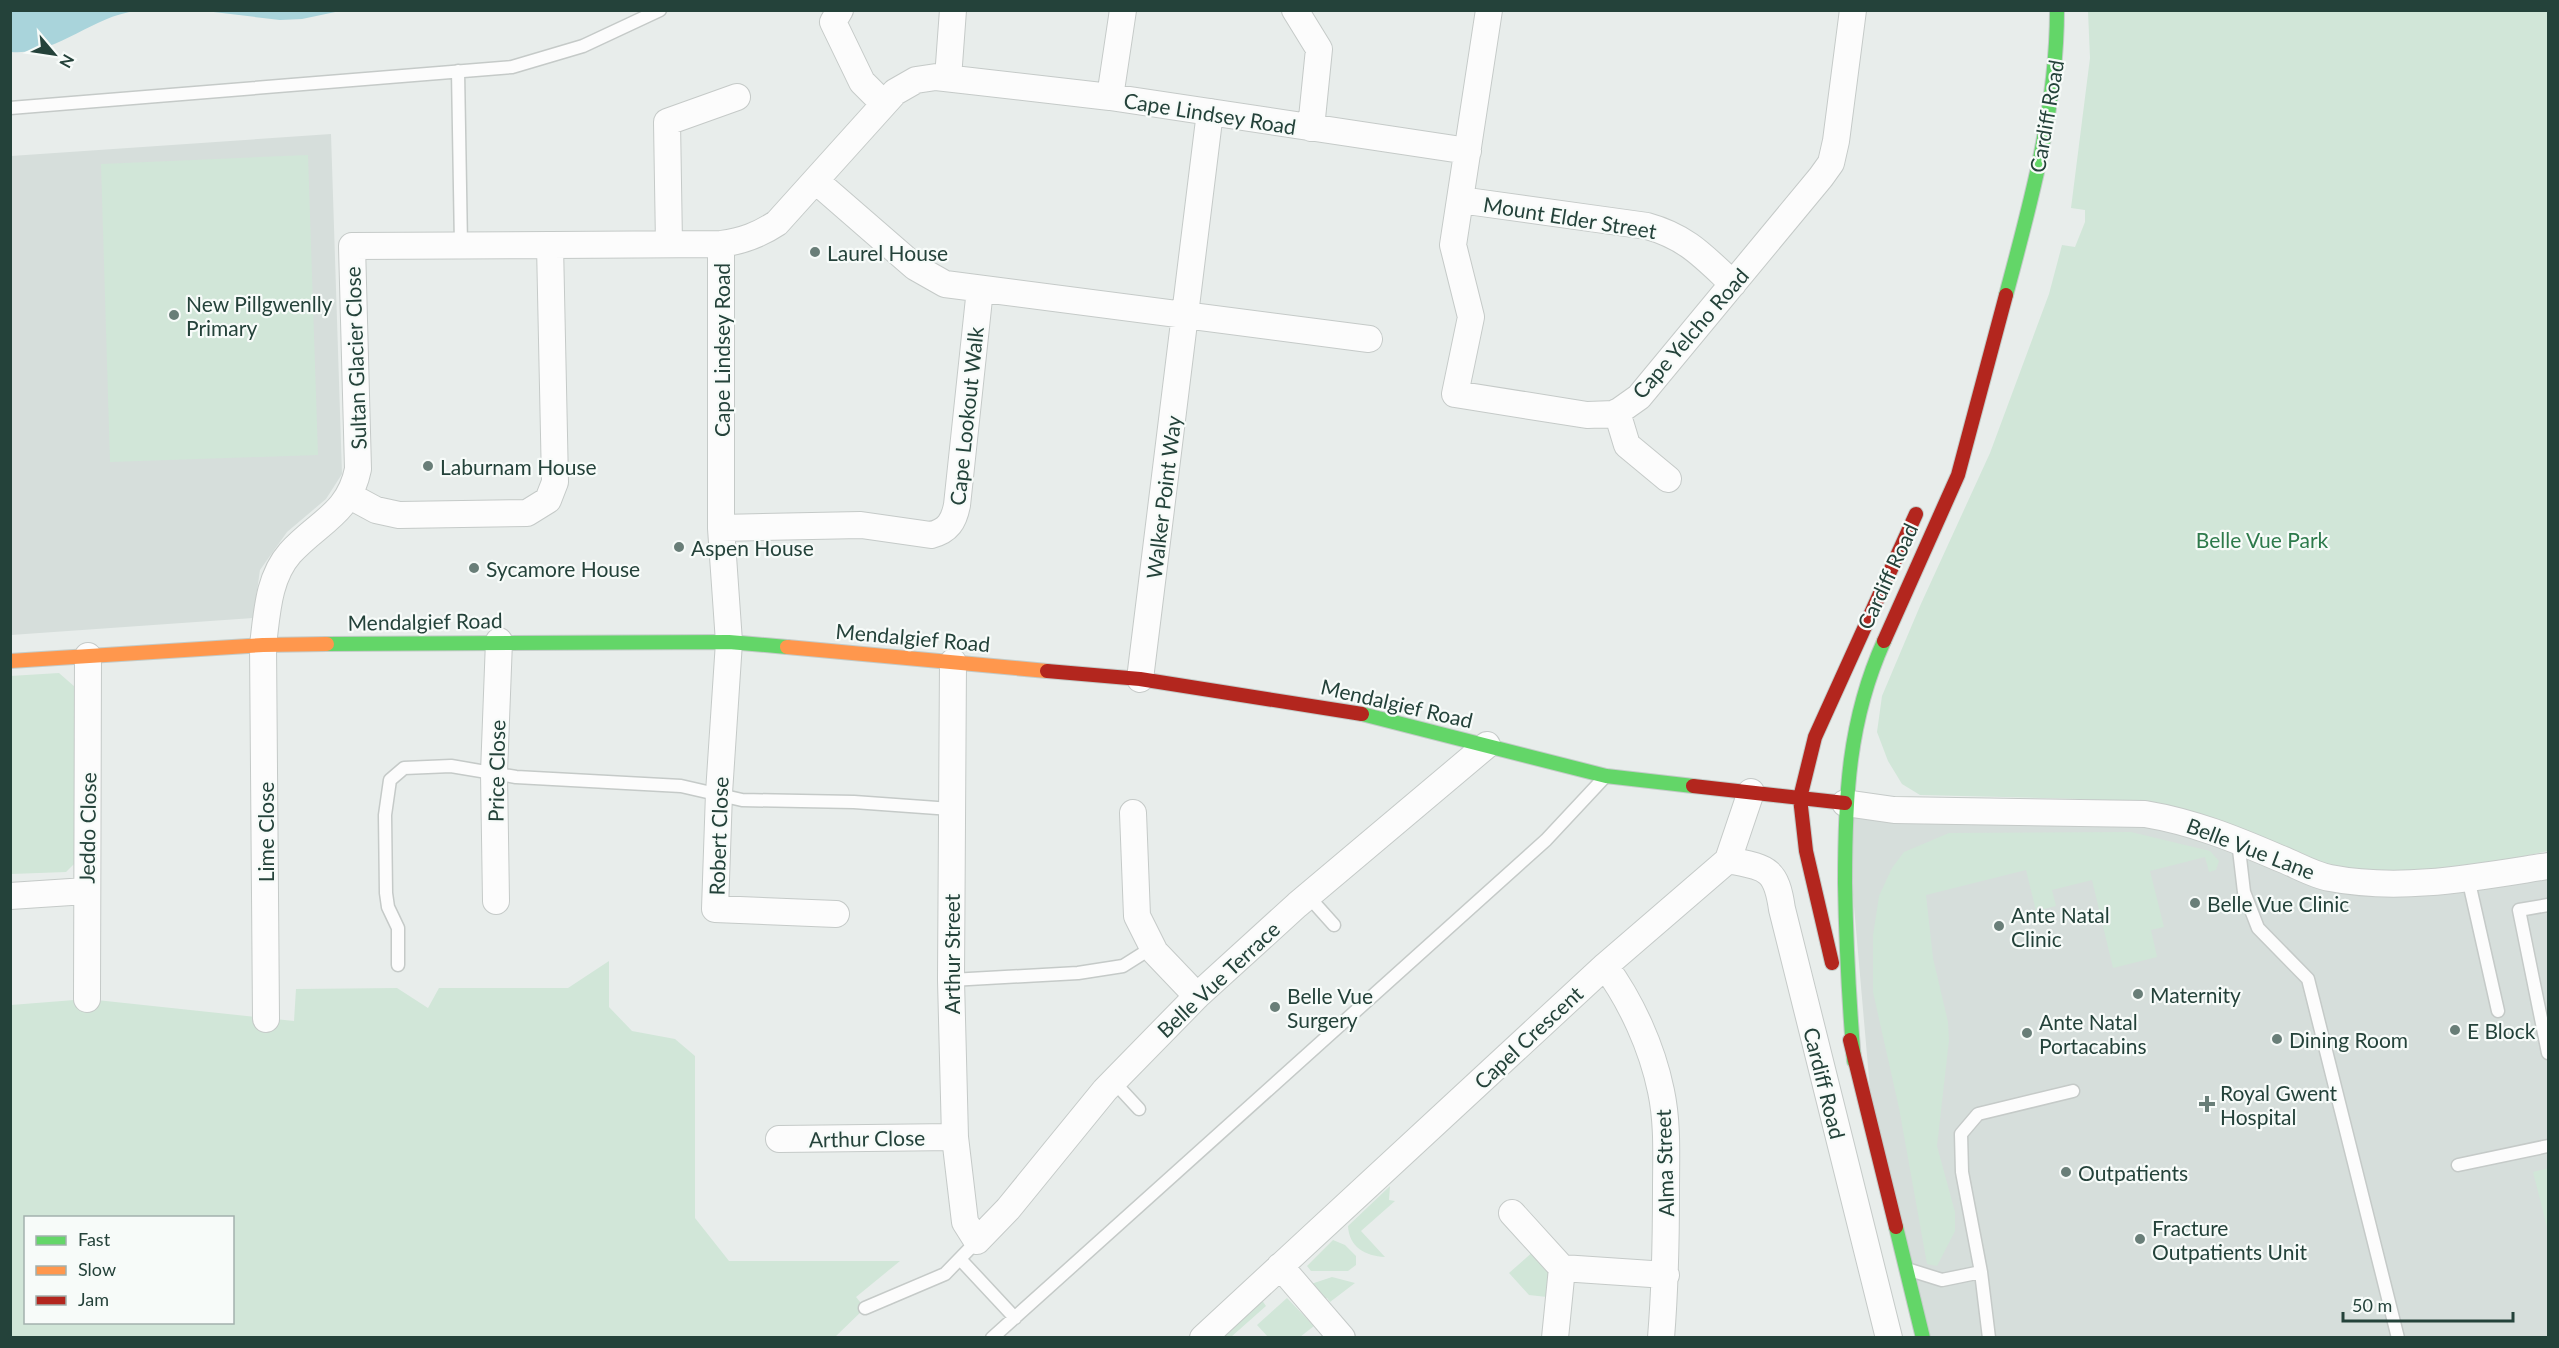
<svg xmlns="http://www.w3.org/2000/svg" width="2559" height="1348" font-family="Lato,sans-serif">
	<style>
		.built { fill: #d6dedb }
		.green { fill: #d1e6d8; fill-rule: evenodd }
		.water { fill: #a9d4db }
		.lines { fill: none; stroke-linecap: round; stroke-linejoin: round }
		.lane-casing { stroke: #c5cac8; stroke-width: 15 }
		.street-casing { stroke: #c5cac8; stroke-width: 28 }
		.fast-casing { stroke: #c3cbc8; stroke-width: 16 }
		.slow-casing { stroke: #c3cbc8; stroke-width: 16 }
		.jam-casing { stroke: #c3cbc8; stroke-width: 16 }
		.lane { stroke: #fcfcfc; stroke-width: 12 }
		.street { stroke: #fcfcfc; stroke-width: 26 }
		.fast { stroke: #63d668; stroke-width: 14 }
		.slow { stroke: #ff974d; stroke-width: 14 }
		.jam { stroke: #b3261e; stroke-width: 14 }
		.poi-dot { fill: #697e78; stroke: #f7fbf9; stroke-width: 2 }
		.labels { text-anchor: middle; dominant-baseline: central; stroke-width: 4.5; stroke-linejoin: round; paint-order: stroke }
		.street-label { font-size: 21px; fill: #24423a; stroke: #f7fbf9 }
		.poi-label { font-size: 21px; fill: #24423a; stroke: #f7fbf9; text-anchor: start }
		.park-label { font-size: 21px; fill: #2d7a4b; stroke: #f7fbf9 }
	</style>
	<rect width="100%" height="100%" fill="#e8edeb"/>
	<path class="built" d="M331,134L342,474L326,499L287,532L260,570L253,618L11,635V156Z
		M1845,803L2145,814L2548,865V1337H1923L1875,1147Z"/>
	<path class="green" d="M2088,11H2548V851L2439,874L2336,868L2154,805L2082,799L1920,795L1902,784L1888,761L1877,732L1882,696L1920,606L1990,453L2049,294L2062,245L2075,247L2085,222V210L2071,208L2090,58Z
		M308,155L318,455L110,462L101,164Z
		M59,673L75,687L77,861L66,872L11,874L10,676Z
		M2131,832L2210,851L2219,861L2216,870L2209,872L2205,857L2150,871L2164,927L2151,930L2157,957L2113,968L2092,880L2052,890L2056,906L2036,911L2026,870L1926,895L1933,958L1948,1022L1949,1040L1937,1146L1955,1212V1231L1937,1266L1927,1264L1899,1108L1873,992V935L1879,896L1892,868L1904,852L1949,833Z
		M609,961V1007L632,1031L675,1039L695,1056V1218L729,1261H900L856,1297L865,1308L835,1337L11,1338V1005L87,999L294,1021L296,989L397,988L428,1008L439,988H568ZM26,1218H232V1322H26Z
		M2548,1168V1227H2547L2533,1172Z
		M1390,1186L1389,1200L1395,1201L1361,1231L1385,1257C1365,1256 1349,1247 1348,1226Z
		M1333,1240L1345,1245L1356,1256V1265L1348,1271H1311L1307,1266Z
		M1535,1250L1550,1269L1547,1297L1529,1295L1509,1273Z
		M1332,1277L1355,1283L1330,1302L1327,1298L1315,1302L1302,1287Z
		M1259,1296L1266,1306L1231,1337L1212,1338Z
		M1287,1298L1314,1326L1300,1337H1268L1257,1325Z"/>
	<path class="water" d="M10,11L11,10L136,11C92,16 56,56 11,52Z
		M205,11L340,10V11L302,19L280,20Z"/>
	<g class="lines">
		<g class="lane-casing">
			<path id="lane" d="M458,71L461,246
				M10,108L512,67L583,46L660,10
				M2238,841L2244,892L2258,928L2308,979L2398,1338
				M2468,878L2498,1011
				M1308,896L1334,925
				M2548,905L2519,910L2548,1053
				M398,965V928L388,907L386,893L385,815L390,780L404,768L451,766L516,777L681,786L742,800L854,802L951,809
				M951,980L1078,973L1123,966L1153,947
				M1114,1082L1139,1109
				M2458,1165L2548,1146
				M960,1259L1015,1318
				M1910,1270L1942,1280L1981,1272L1989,1338
				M1981,1272L1962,1172L1961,1134L1978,1114L2073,1091
				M865,1308L945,1274L977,1241
				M992,1338L1546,840L1603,779"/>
		</g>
		<g class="street-casing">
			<path id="street" d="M840,10L833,22L862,82L883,103
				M1295,10L1319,49L1311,128
				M1489,10L1453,245L1471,317L1455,394L1587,415L1615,414L1639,397L1821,177L1831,163L1836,141L1853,10
				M948,78L953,10
				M1110,97L1123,10
				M816,181L915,267L945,284L1369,339
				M1460,200L1647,226C1687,237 1704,257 1733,284
				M669,244L667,122L737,97
				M721,244V528L729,642L719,793L715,909L836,914
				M1617,412L1627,445L1668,479
				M350,496L376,510L399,515L527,513L548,500L555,482L550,245
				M721,528L861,525L931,535C948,531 954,521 957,505L980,289
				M953,662L951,980L955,1137L965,1222L977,1241L1008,1209L1105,1090L1197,996L1297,905L1487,745
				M1140,679L1210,112
				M1845,803L1894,810L2145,814C2193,822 2235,839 2279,858C2295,864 2313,875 2330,878C2402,892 2477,877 2548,866
				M1133,813L1137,916L1155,952L1197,996
				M1728,860C1766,868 1776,867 1782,909L1889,1338
				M10,896L86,891
				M496,901L494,773L499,641
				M1605,966C1631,1001 1652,1047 1661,1091C1668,1124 1666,1157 1666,1191C1666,1240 1665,1289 1661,1338
				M87,999L88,656
				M266,1019L263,645C267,614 268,578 290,553C318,522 349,514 358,469L352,246L721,244C743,241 759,235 777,223L895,92L916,80L936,77L1110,97L1468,151
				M779,1139L955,1137
				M1512,1213L1562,1268
				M1280,1266L1342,1338
				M1203,1338L1605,966L1728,860L1751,792
				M1555,1338L1562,1268L1666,1275"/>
		</g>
		<g class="fast-casing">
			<path id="fast" d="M2006,295C2031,202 2057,107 2057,10
				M327,644L729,642L787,647
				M1362,714L1606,776L1693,786
				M1854,1061C1849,1001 1846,943 1845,883C1845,797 1848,721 1884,641
				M1896,1227L1923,1338"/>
		</g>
		<g class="slow-casing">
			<path id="slow" d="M787,647L1047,671
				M10,661L263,645L327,644"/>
		</g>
		<g class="jam-casing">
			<path id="jam" d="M1884,641L1958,475L2006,295
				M1047,671L1140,679L1362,714
				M1693,786L1845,803
				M1832,963L1806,851L1800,798L1815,737L1916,514
				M1850,1040L1896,1227"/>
		</g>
		<use href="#lane" class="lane"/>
		<use href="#street" class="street"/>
		<use href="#fast" class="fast"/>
		<use href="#slow" class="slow"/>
		<use href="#jam" class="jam"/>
	</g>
	<g class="poi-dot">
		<circle cx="815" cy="252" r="6"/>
		<circle cx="174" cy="315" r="6"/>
		<circle cx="428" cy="466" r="6"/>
		<circle cx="679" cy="547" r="6"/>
		<circle cx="474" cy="568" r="6"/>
		<circle cx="2195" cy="903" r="6"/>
		<circle cx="1999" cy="926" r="6"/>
		<circle cx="2138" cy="994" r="6"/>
		<circle cx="1275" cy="1007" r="6"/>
		<circle cx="2455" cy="1030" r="6"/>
		<circle cx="2027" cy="1033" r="6"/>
		<circle cx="2277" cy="1039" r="6"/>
		<path d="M2204 1095h6v6h6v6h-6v6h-6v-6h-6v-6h6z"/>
		<circle cx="2066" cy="1172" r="6"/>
		<circle cx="2140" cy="1239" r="6"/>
	</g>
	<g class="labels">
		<g class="street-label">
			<text transform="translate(1210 113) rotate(9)">Cape Lindsey Road</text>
			<text transform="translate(2046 116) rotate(-80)">Cardiff Road</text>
			<text transform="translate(1570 217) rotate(9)">Mount Elder Street</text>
			<text transform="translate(1690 333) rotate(-49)">Cape Yelcho Road</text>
			<text transform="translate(721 350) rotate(-90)">Cape Lindsey Road</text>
			<text transform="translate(355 358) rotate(-92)">Sultan Glacier Close</text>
			<text transform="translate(966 416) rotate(-84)">Cape Lookout Walk</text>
			<text transform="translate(1163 497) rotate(-83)">Walker Point Way</text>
			<text transform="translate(1887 576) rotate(-65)">Cardiff Road</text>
			<text transform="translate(425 621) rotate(-1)">Mendalgief Road</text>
			<text transform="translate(913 637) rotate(5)">Mendalgief Road</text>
			<text transform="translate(1397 703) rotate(13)">Mendalgief Road</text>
			<text transform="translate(496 771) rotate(-89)">Price Close</text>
			<text transform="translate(87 828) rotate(-89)">Jeddo Close</text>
			<text transform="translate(265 832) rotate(-90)">Lime Close</text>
			<text transform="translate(718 836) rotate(-88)">Robert Close</text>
			<text transform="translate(2251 848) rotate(21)">Belle Vue Lane</text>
			<text transform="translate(951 954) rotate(-90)">Arthur Street</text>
			<text transform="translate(1218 979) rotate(-43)">Belle Vue Terrace</text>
			<text transform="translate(1528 1037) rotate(-43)">Capel Crescent</text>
			<text transform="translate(1825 1083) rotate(76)">Cardiff Road</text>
			<text transform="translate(867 1138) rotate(-1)">Arthur Close</text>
			<text transform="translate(1664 1163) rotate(-92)">Alma Street</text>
		</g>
		<g class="poi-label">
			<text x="827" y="252">Laurel House</text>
			<text x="186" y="303">New Pillgwenlly<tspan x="186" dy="24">Primary</tspan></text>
			<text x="440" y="466">Laburnam House</text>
			<text x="691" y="547">Aspen House</text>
			<text x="486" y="568">Sycamore House</text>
			<text x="2207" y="903">Belle Vue Clinic</text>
			<text x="2011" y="914">Ante Natal<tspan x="2011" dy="24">Clinic</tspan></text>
			<text x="2150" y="994">Maternity</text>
			<text x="1287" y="995">Belle Vue<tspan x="1287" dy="24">Surgery</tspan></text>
			<text x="2039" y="1021">Ante Natal<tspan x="2039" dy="24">Portacabins</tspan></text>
			<text x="2467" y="1030">E Block</text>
			<text x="2289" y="1039">Dining Room</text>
			<text x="2220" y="1092">Royal Gwent<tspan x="2220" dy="24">Hospital</tspan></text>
			<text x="2078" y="1172">Outpatients</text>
			<text x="2152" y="1227">Fracture<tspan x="2152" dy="24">Outpatients Unit</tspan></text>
		</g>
		<g class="park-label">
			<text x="2262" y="539">Belle Vue Park</text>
		</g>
	</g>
	<rect width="2559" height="1348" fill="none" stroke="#24423a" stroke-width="24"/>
	<rect x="24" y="1216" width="210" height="108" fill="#f7fbf9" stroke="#a3b1ad" stroke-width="1.5"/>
	<rect x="36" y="1236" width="30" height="9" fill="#63d668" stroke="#a3b1ad" stroke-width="1.5"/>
	<text x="78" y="1246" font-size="18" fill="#24423a">Fast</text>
	<rect x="36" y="1266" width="30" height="9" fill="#ff974d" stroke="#a3b1ad" stroke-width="1.5"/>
	<text x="78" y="1276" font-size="18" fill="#24423a">Slow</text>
	<rect x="36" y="1296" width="30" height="9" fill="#b3261e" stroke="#a3b1ad" stroke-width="1.5"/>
	<text x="78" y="1306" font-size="18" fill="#24423a">Jam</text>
	<g transform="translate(54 54) rotate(119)" stroke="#f7fbf9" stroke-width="4.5" paint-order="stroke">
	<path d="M0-4.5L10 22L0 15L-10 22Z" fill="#24423a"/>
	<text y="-9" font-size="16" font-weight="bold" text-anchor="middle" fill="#24423a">N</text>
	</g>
	<path d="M2343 1312v9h170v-9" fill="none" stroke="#24423a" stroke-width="3"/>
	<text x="2352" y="1312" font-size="18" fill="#24423a" stroke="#f7fbf9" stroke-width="4.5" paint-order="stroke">50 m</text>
</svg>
